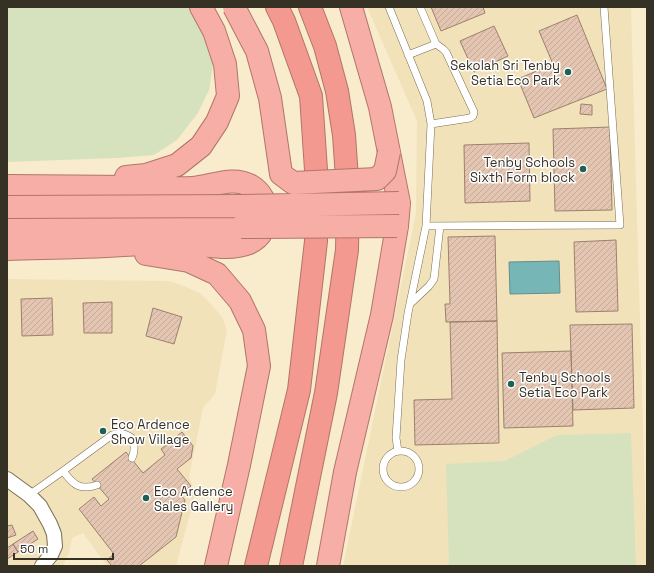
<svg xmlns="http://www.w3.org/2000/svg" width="654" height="573" font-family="'Space Grotesk',sans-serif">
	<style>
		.built { fill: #f2e2ba }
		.grass { fill: #d6e2be }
		.water { fill: #77b6b7; stroke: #648e8b }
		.building { fill: url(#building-hatch); stroke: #9d806d }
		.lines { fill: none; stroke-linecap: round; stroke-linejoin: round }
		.service-casing { stroke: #796e51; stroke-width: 8 }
		.minor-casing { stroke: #796e51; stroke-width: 16 }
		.trunk-casing { stroke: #b1756a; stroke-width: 24 }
		.motorway-casing { stroke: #b1756a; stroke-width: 24 }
		.service { stroke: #fff; stroke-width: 7 }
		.minor { stroke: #fff; stroke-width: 14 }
		.trunk { stroke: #f6aea6; stroke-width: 22 }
		.motorway { stroke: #f3998f; stroke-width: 22 }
		.trunk-bridge-casing { stroke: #b1756a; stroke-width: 24; stroke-linecap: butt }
		.trunk-bridge { stroke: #f6aea6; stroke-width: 22 }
		.poi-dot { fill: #1f6253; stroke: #fff; stroke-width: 1.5 }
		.labels { text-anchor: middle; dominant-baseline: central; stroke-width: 3; stroke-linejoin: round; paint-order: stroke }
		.poi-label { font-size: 13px; fill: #363125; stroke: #fff; text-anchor: start }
	</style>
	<defs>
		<pattern id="building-hatch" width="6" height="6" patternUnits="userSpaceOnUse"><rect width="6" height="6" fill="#e4c5b1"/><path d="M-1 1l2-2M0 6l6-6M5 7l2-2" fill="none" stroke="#c4aa98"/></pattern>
	</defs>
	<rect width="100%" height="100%" fill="#f9eccc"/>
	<path class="built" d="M367,7H631L647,566H343L416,213L417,121Z
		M7,279L169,281L184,286L200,293L211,304L222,317L227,330L215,394L203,408L189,477L195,495L176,566H107L83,533L72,538L69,553L63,566H7Z"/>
	<path class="grass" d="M7,7H192L215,52L209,90L198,113L177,140L154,155L117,158L7,162Z
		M631,433L636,566H449L446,464L505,461L557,435Z"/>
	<path class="water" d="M559,261L560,293L510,294L509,262Z"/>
	<path class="building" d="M431,7H483L485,13L441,31Z
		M577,15L607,89L534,118L518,79L553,64L539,31Z
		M494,26L508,56L474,72L460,41Z
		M581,104L592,105V115L580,114Z
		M610,127L612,210L555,211L553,129Z
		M529,143L530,201L465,203L464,145Z
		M495,236L497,321L446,322L445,304H450L448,237Z
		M616,240L618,311L576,312L574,242Z
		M52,298L53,335L22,336L21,299Z
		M112,302V333H84L83,303Z
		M153,308L182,317L174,344L146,336Z
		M497,321L499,443L415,445L414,400L452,399L450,322Z
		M632,324L634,408L573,410L570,325Z
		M571,351L573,426L504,428L502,353Z
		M182,432L193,446L191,458L177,469L191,486L180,494L185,500L176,537L139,566H112L107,560L114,554L79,509L94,497L101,506L109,499L92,479L126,452L143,473L165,455L161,449Z
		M12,525L16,535L7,538V526Z
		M33,531L38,539L18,552L13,544Z
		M13,544L18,552L7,559V548Z"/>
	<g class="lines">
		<g class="service-casing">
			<path id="service" d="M389,7L427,101L431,124L426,226L408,313L401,360L396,438L398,451
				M420,7L436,44
				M408,55L436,44L443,49L446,52L474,112L473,116L470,118L431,124
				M426,226L620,225L604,7
				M410,304L429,286L434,279L440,226
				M383 469a18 18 0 1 1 36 0a18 18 0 1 1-36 0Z
				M63,471C73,484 79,491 97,485
				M29,495L63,471L112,435C119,432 125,433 132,438C135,445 135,451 132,458"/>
		</g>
		<g class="minor-casing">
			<path id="minor" d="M7,479L29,495L40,506L50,524L54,534L55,546L51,555L42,566"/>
		</g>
		<g class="trunk-casing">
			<path id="trunk" d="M126,177L146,175L177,165L201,146L217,122L228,96L225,64L214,31L201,7
				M7,186C49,186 92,187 134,187C153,187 173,189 192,188C211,187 233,175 251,186C261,192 267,203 266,214C265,228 262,237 249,243C226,252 203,243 180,243C146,243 113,246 80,247C55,248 31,248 7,249
				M7,228L241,227
				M146,254L189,261L217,274L240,301L254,330L259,366L239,465L216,566
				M328,566L345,472L382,315L397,226L399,203L380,107L351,7"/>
		</g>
		<g class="motorway-casing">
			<path id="motorway" d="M256,566L299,390L316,241V170L311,96L284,21L277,7
				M291,566L326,393L347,250L348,193L344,135L337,91L325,46L310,7"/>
		</g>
		<use href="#service" class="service"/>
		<use href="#minor" class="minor"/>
		<use href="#trunk" class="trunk"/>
		<use href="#motorway" class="motorway"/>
		<g class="trunk-bridge-casing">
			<path id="trunk-bridge" d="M234,7L257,51L270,98L281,174L293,183L377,179L385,171L389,152
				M7,207L242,206L399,203
				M241,227L397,226"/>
		</g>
		<use href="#trunk-bridge" class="trunk-bridge"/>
	</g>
	<g class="poi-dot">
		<circle cx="568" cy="72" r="4"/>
		<circle cx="583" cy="169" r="4"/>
		<circle cx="511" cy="384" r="4"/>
		<circle cx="103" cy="431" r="4"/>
		<circle cx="146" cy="498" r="4"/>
	</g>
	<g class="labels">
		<g class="poi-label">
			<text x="560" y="65" text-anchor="end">Sekolah Sri Tenby<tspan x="560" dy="15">Setia Eco Park</tspan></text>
			<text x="575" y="162" text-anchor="end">Tenby Schools<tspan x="575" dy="15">Sixth Form block</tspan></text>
			<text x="519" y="377">Tenby Schools<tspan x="519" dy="15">Setia Eco Park</tspan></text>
			<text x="111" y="424">Eco Ardence<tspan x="111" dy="15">Show Village</tspan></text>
			<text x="154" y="491">Eco Ardence<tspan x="154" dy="15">Sales Gallery</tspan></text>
		</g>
	</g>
	<rect width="654" height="573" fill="none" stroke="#363125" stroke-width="16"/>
	<path d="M14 553v6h99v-6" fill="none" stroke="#363125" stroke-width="2"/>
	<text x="20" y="553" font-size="12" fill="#363125" stroke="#ffffff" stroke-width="3" paint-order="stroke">50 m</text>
</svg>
